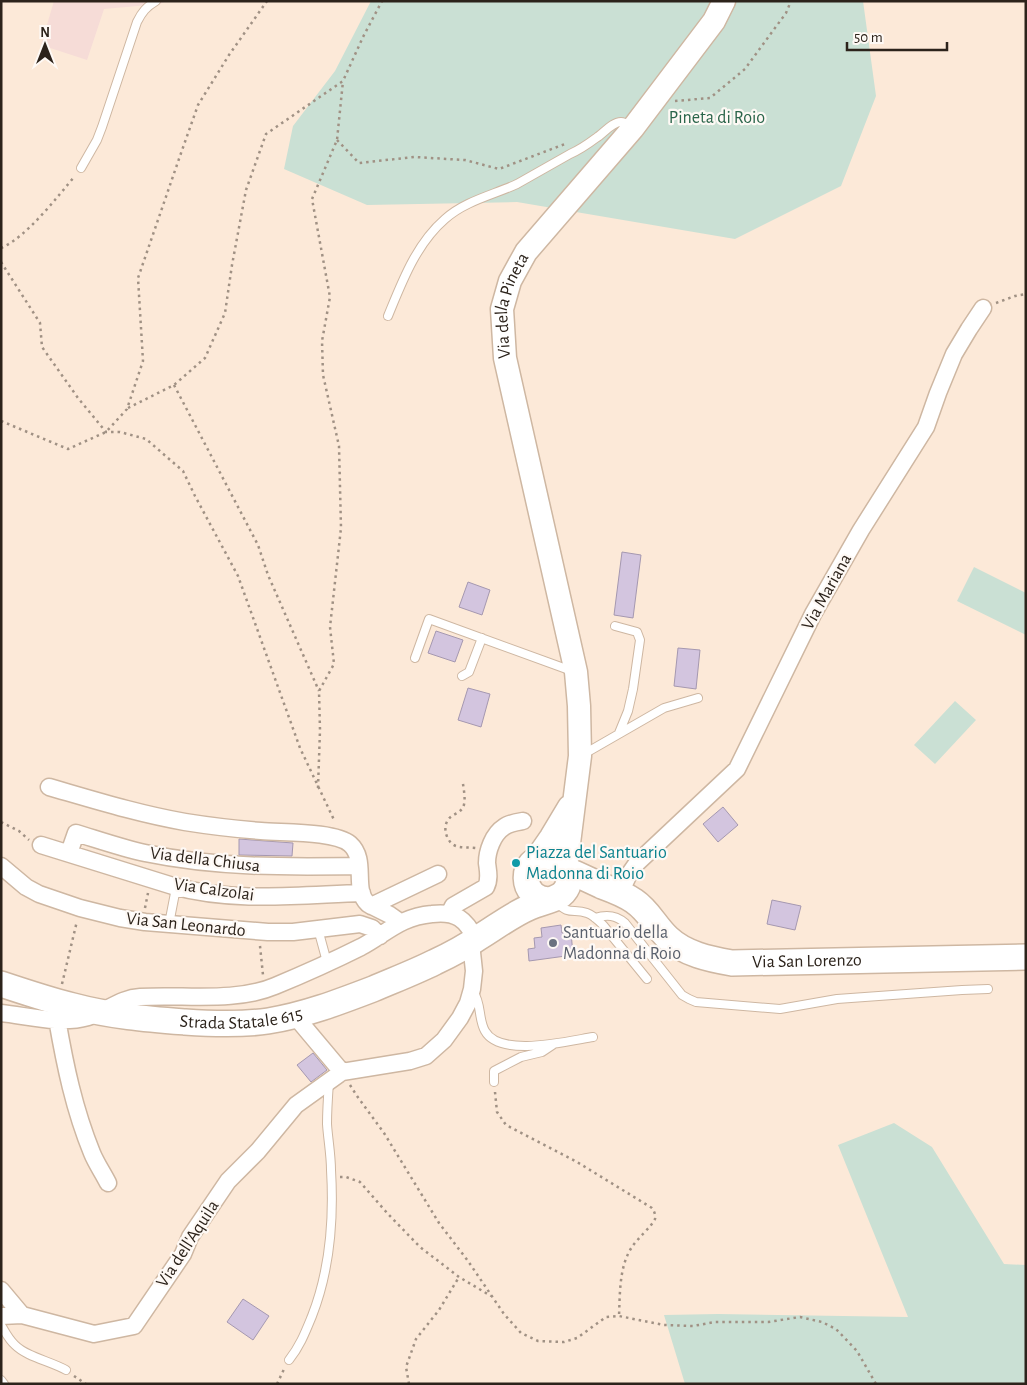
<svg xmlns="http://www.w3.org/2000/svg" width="1027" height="1385" font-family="'Alegreya Sans',sans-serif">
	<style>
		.education { fill: #f6dcd7 }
		.green { fill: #cae0d4 }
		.building { fill: #d3c5df; stroke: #a598b0 }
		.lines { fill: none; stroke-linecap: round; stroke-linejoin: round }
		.lane-casing { stroke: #ceb7a2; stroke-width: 10 }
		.street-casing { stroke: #ceb7a2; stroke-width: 19 }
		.secondary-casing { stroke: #ceb7a2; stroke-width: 25 }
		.primary-casing { stroke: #ceb7a2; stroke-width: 28 }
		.path { stroke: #a09184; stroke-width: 2.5; stroke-dasharray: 2.5 4; stroke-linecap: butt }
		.lane { stroke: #fff; stroke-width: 8 }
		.street { stroke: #fff; stroke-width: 16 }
		.secondary { stroke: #fff; stroke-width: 22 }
		.primary { stroke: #fff; stroke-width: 25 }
		.culture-dot { fill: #0f9aa8; stroke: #fef9f5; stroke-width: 2 }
		.worship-dot { fill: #6b7280; stroke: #fef9f5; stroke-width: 2 }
		.labels { text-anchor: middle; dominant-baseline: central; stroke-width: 4.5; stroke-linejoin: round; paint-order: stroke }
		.park-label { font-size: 18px; fill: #2a654a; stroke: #fef9f5 }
		.street-label { font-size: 18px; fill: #2c231b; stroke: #fef9f5 }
		.culture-label { font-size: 18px; fill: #0d838f; stroke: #fef9f5; text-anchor: start }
		.worship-label { font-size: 18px; fill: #5b616d; stroke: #fef9f5; text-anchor: start }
	</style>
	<rect width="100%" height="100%" fill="#fce9d8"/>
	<path class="education" d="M54,1H166L160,4L104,9L87,60L41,45Z"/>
	<path class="green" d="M371,1H863L876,96L841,186L735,239L517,202L367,205L284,169L293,126L335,71Z
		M974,567L1026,593V635L957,601Z
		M955,701L976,720L935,764L914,745Z
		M894,1123L932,1147L1004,1264L1026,1265V1384H685L664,1315L718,1314L908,1317L838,1145Z"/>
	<path class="building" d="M622,552L641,555L633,618L614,615Z
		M468,582L490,590L482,615L459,607Z
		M436,631L463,640L455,662L428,653Z
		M678,648L700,650L696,689L674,686Z
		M468,688L490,694L481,727L458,720Z
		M723,807L738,825L718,842L703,824Z
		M239,839L293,843L292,856L239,855Z
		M772,900L801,906L795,930L767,924Z
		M561,925L562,933L571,932L573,955L529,961L528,949L535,948L534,938L542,937L541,928Z
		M313,1053L327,1070L311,1082L297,1065Z
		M243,1299L269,1316L253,1340L227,1322Z"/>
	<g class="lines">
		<g class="lane-casing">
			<path id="lane" d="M81,168L97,140L102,127L137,22C142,12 146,7 156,1
				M388,316C402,282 416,244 445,219C465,201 493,195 517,184C535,174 552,164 570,154C579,150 588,144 596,138C603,134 612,122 621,122C625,122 628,125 631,127
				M615,626L637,632L640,640L633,689L628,711L619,733
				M415,658L429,619L572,671
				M462,676L469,672L482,638
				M584,754L664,708L698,698
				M557,902C568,916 574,908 587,913C593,915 598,920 603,925L647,979
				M595,918C607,914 616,915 625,923L682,995L689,999L696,1002L780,1009L837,999L962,990L988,989
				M169,924L175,893H181
				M318,929L327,962
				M473,991C482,1004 478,1019 485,1031C500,1058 568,1041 593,1037
				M494,1082V1071L521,1057L542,1052L554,1044
				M1,1325C5,1332 9,1340 15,1345C27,1357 50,1361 66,1370
				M289,1360C300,1346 305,1333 312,1316C330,1270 334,1220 331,1170C331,1155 328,1139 327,1124C327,1110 328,1096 329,1082
				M1,1380L4,1384"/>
		</g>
		<g class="street-casing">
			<path id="street" d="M49,787C94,800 139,814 185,822C210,826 236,829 261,831C282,833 335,831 350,844C368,860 352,889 368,904L390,915L400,922
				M41,845L173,886C234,903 300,895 362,893
				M69,853L76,833C99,840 122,848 145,853C217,868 287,867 359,866
				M1,866L26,887L39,894L80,908L120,918L145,922L268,932H293L360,924L372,928L380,936
				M620,893L628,876L637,863L737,769L813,614L861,530L926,427L938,393L954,354L969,329L983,308
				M371,906L438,874
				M449,914L453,906L486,887C490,879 488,871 487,863C487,851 493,834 504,827C509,823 517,822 523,821
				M1,1013C29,1016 60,1025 88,1017C106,1012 120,998 140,997C182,994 235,1003 275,986C304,974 333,961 361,947C387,933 400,917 432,914C456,911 466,919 476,940
				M295,1016L342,1072
				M57,1019C65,1065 74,1109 92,1153C96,1163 103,1173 108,1183
				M1,1290L22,1315
				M1,1316L22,1315L94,1334L134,1326L183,1254L190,1237L228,1181L258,1151L296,1105L342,1072L410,1061L426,1056L444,1040L460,1018L468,1003L472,989L474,971L471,943"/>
		</g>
		<g class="secondary-casing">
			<g id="secondary">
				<path d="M533,863L551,837L569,807"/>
				<path id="s1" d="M566,867L580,756L579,706L576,672L505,358L502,309L510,281L526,252L633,128L714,21L724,1"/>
			</g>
		</g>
		<g class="primary-casing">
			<g id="primary">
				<path id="s2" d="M567,870C579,875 591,881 602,886C613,890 624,894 634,901C649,911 655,926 668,938C685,954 709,959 732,963L1026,957"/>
				<path id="s3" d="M1,984C25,992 49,1000 73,1006C110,1016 148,1019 185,1022C213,1024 241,1025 268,1021C305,1015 339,1002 373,989C394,980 415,972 435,962C450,955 465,947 478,938C495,928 511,915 530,907C539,903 554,900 561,895C577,882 567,857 547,857C519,857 519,899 549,900"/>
			</g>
		</g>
		<path class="path" d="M675,101L710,98L745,69L786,13L791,1
			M337,140L359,163L414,157L465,160L499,169L565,144
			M1,248C27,237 57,197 75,176
			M1,262L40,323L42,347L78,398L106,432H120L146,439L183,471L195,496L238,576L300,748L335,822
			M996,303L1015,296L1026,294
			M174,385L258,545L268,575L319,691
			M128,408L174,385L205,358L225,313L232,265L246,190L266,134L343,81L363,37L382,1
			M1,421L68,449L106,432L127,409L143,361L138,278L180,156L198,105L229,55L267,1
			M463,784C464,791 466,802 463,807C460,814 451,814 448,820C442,828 447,843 456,846C462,848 469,847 476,848
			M318,788L320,730L319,691L334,664L330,627L341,528L339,446L323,375L322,341L330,297L312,199L337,140L343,81
			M1,822L19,831L29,840
			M145,908L148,893
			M260,946L263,975
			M62,984L77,921
			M350,1085L357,1096L384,1133L439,1223L468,1261L504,1314L521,1333L538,1341L564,1342L577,1338L606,1317L619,1316L664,1325L693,1326L715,1322H768L800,1317L822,1322L836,1329L857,1351L876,1384
			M495,1092L497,1112L506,1125L577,1162L652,1208C654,1211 656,1215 655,1219C652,1226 637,1239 632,1247C619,1266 620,1294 619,1316
			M340,1177H346L360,1182L388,1214L420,1247L459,1277L491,1296
			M74,1376L86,1384
			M277,1384L285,1367
			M409,1384L406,1367L416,1339L439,1310L459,1277"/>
		<use href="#lane" class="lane"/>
		<use href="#street" class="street"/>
		<use href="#secondary" class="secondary"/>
		<use href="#primary" class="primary"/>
	</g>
	<circle class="culture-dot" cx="516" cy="863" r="5"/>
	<circle class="worship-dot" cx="553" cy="943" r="5"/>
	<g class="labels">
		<g class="park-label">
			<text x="717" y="118">Pineta di Roio</text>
		</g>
		<g class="street-label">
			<text stroke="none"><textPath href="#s1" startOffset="572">Via della Pineta</textPath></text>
			<text transform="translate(827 592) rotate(-61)">Via Mariana</text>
			<text transform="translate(205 860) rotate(7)">Via della Chiusa</text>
			<text transform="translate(214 890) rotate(8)">Via Calzolai</text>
			<text transform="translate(186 925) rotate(6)">Via San Leonardo</text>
			<text stroke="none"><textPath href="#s2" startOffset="269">Via San Lorenzo</textPath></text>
			<text stroke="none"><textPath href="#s3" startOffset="245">Strada Statale 615</textPath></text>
			<text transform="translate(188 1244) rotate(-57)">Via dell'Aquila</text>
		</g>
		<g class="culture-label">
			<text x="526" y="853">Piazza del Santuario<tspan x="526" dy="21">Madonna di Roio</tspan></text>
		</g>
		<g class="worship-label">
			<text x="563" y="933">Santuario della<tspan x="563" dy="21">Madonna di Roio</tspan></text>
		</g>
	</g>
	<rect width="1027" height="1385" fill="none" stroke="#2c231b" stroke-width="5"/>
	<g transform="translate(45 45)" stroke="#fef9f5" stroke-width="4" paint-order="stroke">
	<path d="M0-4L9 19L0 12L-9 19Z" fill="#2c231b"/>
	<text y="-8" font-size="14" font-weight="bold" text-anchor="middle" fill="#2c231b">N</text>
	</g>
	<path d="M847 42v8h100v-8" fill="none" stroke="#2c231b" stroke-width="2.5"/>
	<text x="854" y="42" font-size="15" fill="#2c231b" stroke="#fef9f5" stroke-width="4" paint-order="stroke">50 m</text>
</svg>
